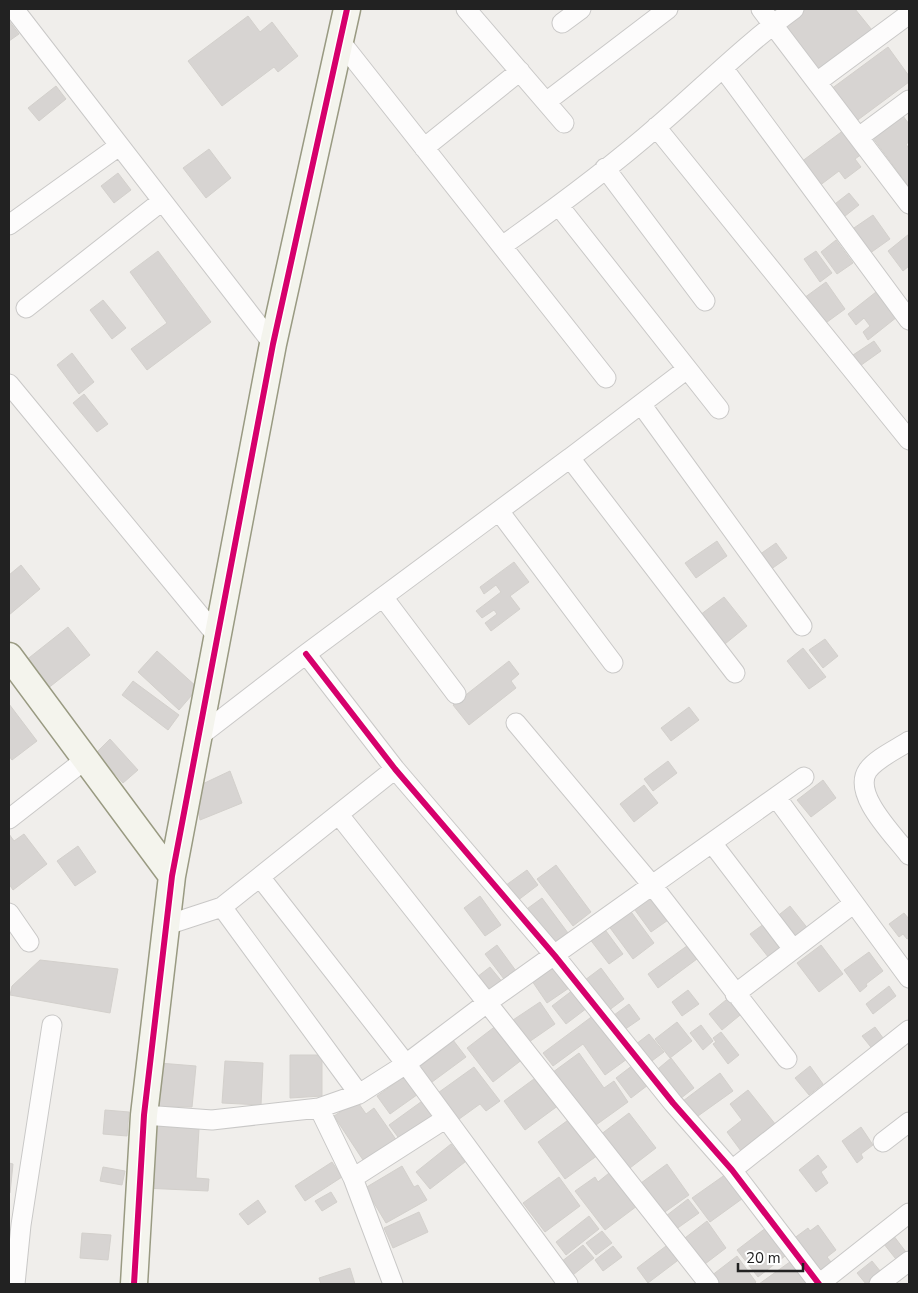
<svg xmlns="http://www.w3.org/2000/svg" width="918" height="1293" font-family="'Nunito Sans',sans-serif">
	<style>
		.building { fill: #d7d4d2; stroke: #d3d0cc }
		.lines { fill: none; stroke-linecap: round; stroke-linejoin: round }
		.street-casing { stroke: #c9c8c7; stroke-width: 21 }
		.secondary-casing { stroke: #999a82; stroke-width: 29 }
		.street { stroke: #fdfcfc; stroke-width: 19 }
		.secondary { stroke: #f4f4ed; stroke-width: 26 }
		.cycleway-casing { stroke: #fff; stroke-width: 9 }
		.cycleway { stroke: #d6006c; stroke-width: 6 }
	</style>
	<rect width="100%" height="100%" fill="#f0eeeb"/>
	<path class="building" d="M797,9H855L876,35L818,78L778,23Z
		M248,16L260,32L272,22L298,56L278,72L274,67L222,106L188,61Z
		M9,21L19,34L9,41Z
		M888,47L909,76V82L851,125L827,92Z
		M56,86L66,99L39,121L28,108Z
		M903,116L909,124V142L906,144L909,149V187L873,138Z
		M848,127L866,151L855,159L861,167L845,179L839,171L815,189L797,165Z
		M209,149L231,178L206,198L183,168Z
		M118,173L131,190L114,203L101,186Z
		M849,193L859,205L840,220L831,207Z
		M873,215L890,239L866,256L848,232Z
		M909,234V266L903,271L888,251Z
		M836,240L853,263L837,274L821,252Z
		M158,251L211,322L147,370L131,349L167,323L130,272Z
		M816,251L832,273L820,282L804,259Z
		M826,282L845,309L823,325L804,298Z
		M876,292L897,317L868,340L863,332L870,326L864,318L856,325L848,314Z
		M103,300L126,328L112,339L90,310Z
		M874,341L881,351L857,368L850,357Z
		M72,353L94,382L79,394L57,365Z
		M84,394L108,424L97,432L73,403Z
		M717,541L727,556L696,578L685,563Z
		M776,543L787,558L767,572L756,557Z
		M514,562L529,582L510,596L520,609L491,631L485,623L497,614L494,610L482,618L476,611L501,592L496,585L484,594L480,587Z
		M21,565L40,589L9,615V575Z
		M724,597L747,626L720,648L696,618Z
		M68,627L90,655L42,693L20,665Z
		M825,639L838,656L823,668L809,650Z
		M803,648L826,677L809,689L787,661Z
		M157,651L198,688L179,710L138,672Z
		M509,661L519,674L511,681L516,688L469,725L453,705Z
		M133,681L179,715L168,730L122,695Z
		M9,704L37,741L12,760L9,756Z
		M689,707L699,720L671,741L661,728Z
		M110,739L138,770L123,783L96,753Z
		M668,761L677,773L653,791L644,779Z
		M230,771L242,803L200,820L194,788Z
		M823,780L836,798L811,817L797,800Z
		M644,785L658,803L634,822L620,804Z
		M9,834L14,841L24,834L47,864L13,890L9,884Z
		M78,846L96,872L75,886L57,861Z
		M556,865L591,912L573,926L537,879Z
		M527,870L538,885L513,904L502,888Z
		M651,891L671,918L651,932L632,906Z
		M480,896L501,925L485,936L464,908Z
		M542,898L568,933L550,947L524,911Z
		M790,906L809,930L794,942L775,918Z
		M629,909L654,943L633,959L608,925Z
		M904,913L909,919V938L907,939L903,934L899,937L889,924Z
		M768,921L787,945L769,958L750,934Z
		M603,927L623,954L609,964L589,938Z
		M691,943L701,956L658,988L648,974Z
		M497,945L519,975L507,983L485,954Z
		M821,945L843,974L819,992L797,963Z
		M869,952L883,971L866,984L867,986L860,992L844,970Z
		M40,960L118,969L110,1013L10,995L12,986Z
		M552,963L569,988L547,1003L530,978Z
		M490,967L504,984L491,994L477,977Z
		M601,968L624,999L604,1014L581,983Z
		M889,986L896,996L873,1014L866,1004Z
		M573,990L587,1008L566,1024L552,1006Z
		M688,990L699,1004L682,1016L672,1002Z
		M732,995L745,1011L722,1030L709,1014Z
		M540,1002L555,1024L529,1042L513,1020Z
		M629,1004L640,1019L621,1032L610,1018Z
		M594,1015L627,1059L605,1075L583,1044L553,1066L543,1053Z
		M677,1022L692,1041L670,1058L655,1039Z
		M497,1025L523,1059L493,1082L467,1048Z
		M701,1025L713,1041L703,1050L690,1033Z
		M875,1027L886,1042L874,1051L862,1036Z
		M721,1032L739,1055L728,1064L713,1044L716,1042L713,1038Z
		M649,1034L664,1052L645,1066L631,1048Z
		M453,1040L466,1057L428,1085L415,1068Z
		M579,1053L604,1088L614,1081L628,1102L589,1130L549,1075Z
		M290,1055H322V1096L290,1098Z
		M671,1058L694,1088L676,1102L653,1073Z
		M225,1061L263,1063L261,1105L222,1103Z
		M159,1063L196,1066L192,1107H156Z
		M633,1065L648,1085L631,1098L616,1078Z
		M810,1066L823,1084L809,1095L795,1078Z
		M474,1067L500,1101L486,1111L480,1104L455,1122L435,1095Z
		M720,1073L733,1091L691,1121L679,1104Z
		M408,1074L421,1092L390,1114L377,1096Z
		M538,1076L559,1105L525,1130L504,1101Z
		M748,1090L776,1125L741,1151L727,1132L742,1120L730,1104Z
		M425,1099L437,1115L401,1141L389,1125Z
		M357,1101L366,1114L374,1108L397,1141L365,1163L334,1116Z
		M105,1110L129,1112L127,1136L103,1134Z
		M629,1113L656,1148L626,1171L600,1135Z
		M571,1118L598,1155L565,1179L538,1142Z
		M148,1125L199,1129L196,1178L209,1179L208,1191L144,1188Z
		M861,1127L873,1145L861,1154L863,1158L857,1163L842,1141Z
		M451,1144L465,1162L430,1189L416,1172Z
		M818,1155L827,1167L821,1172L828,1183L816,1192L799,1170Z
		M332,1162L342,1177L305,1201L295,1186Z
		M9,1163L13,1164L10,1193L9,1192Z
		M667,1164L689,1195L662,1214L641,1183Z
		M402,1166L414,1187L418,1185L427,1200L386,1223L365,1188Z
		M103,1167L125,1171L122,1185L100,1181Z
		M614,1169L641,1203L605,1230L575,1191L595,1177L598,1182Z
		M729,1172L746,1196L710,1222L692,1198Z
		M559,1177L580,1206L545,1232L523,1203Z
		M331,1192L337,1202L322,1211L315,1201Z
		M688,1199L699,1213L672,1232L662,1219Z
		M258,1200L266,1212L248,1225L239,1214Z
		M419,1212L428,1232L393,1248L384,1228Z
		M589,1216L599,1229L566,1255L556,1242Z
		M707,1221L726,1248L701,1267L681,1241Z
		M771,1224L789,1253L758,1277L737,1250Z
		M818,1225L836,1250L827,1257L831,1262L819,1272L793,1239L808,1228L810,1231Z
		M602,1231L612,1243L596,1255L586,1243Z
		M890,1231L909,1256L899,1263L880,1239Z
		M82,1233L111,1235L108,1260L80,1258Z
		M670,1243L681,1258L648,1283L637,1268Z
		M583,1245L594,1258L568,1279L557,1265Z
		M613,1246L622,1257L603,1271L595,1260Z
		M737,1256L756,1282L754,1284H717L711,1276Z
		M794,1259L812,1284H759Z
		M872,1261L885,1277L876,1284H866L857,1273Z
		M350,1268L355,1284H321L319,1278Z"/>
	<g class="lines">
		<g class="street-casing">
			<path id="street" d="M14,9L273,344
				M466,9L564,123
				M761,9L909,204
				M562,23L581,9
				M340,41L606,378
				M723,68L909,320
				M817,82L909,14
				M546,102L668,9
				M656,127L909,440
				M859,137L909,100
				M424,148L520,71
				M605,168L705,301
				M559,206L719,409
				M9,225L119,146
				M502,246C556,208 609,169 659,125C703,87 746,44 794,9
				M26,308L162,201
				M687,369L570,458L735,673
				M9,384L217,636
				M641,404L802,626
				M499,511L613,663
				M383,597L456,694
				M306,654L395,769L555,956L673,1103L732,1170L819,1284
				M516,723L652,885L787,1059
				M197,738L306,654L570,458
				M909,741C897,749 877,758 868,770C851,794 895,836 909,855
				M776,797L909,978
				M339,815L709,1284
				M9,819L86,759
				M712,843L793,949
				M260,877L406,1064L568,1284
				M222,907L359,1094
				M9,913L29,942
				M167,925L222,907L395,769
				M735,994L853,904
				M319,1108L353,1178L393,1284
				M144,1115L212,1120L319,1108L359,1094L406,1064L488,1002L804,777
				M883,1142L909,1122
				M732,1170L909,1030
				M353,1178L445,1119
				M15,1284L21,1225L52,1025
				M819,1284L909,1213
				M879,1284L909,1261"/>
		</g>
		<g class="secondary-casing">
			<path id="secondary" d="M9,656L172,876
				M134,1284L144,1115L172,876L273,344L347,9"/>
		</g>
		<use href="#street" class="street"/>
		<use href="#secondary" class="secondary"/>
		<g class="cycleway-casing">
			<path id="cycleway" d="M306,654L395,769L555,956L673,1103L732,1170L819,1284
				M134,1284L144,1115L172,876L273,344L347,9"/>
		</g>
		<use href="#cycleway" class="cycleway"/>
	</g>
	<rect width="918" height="1293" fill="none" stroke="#222222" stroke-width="20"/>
	<path d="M738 1263v8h65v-8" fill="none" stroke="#222222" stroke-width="2.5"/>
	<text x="746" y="1263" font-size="15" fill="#222222" stroke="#ffffff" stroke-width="4" paint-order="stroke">20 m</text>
</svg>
